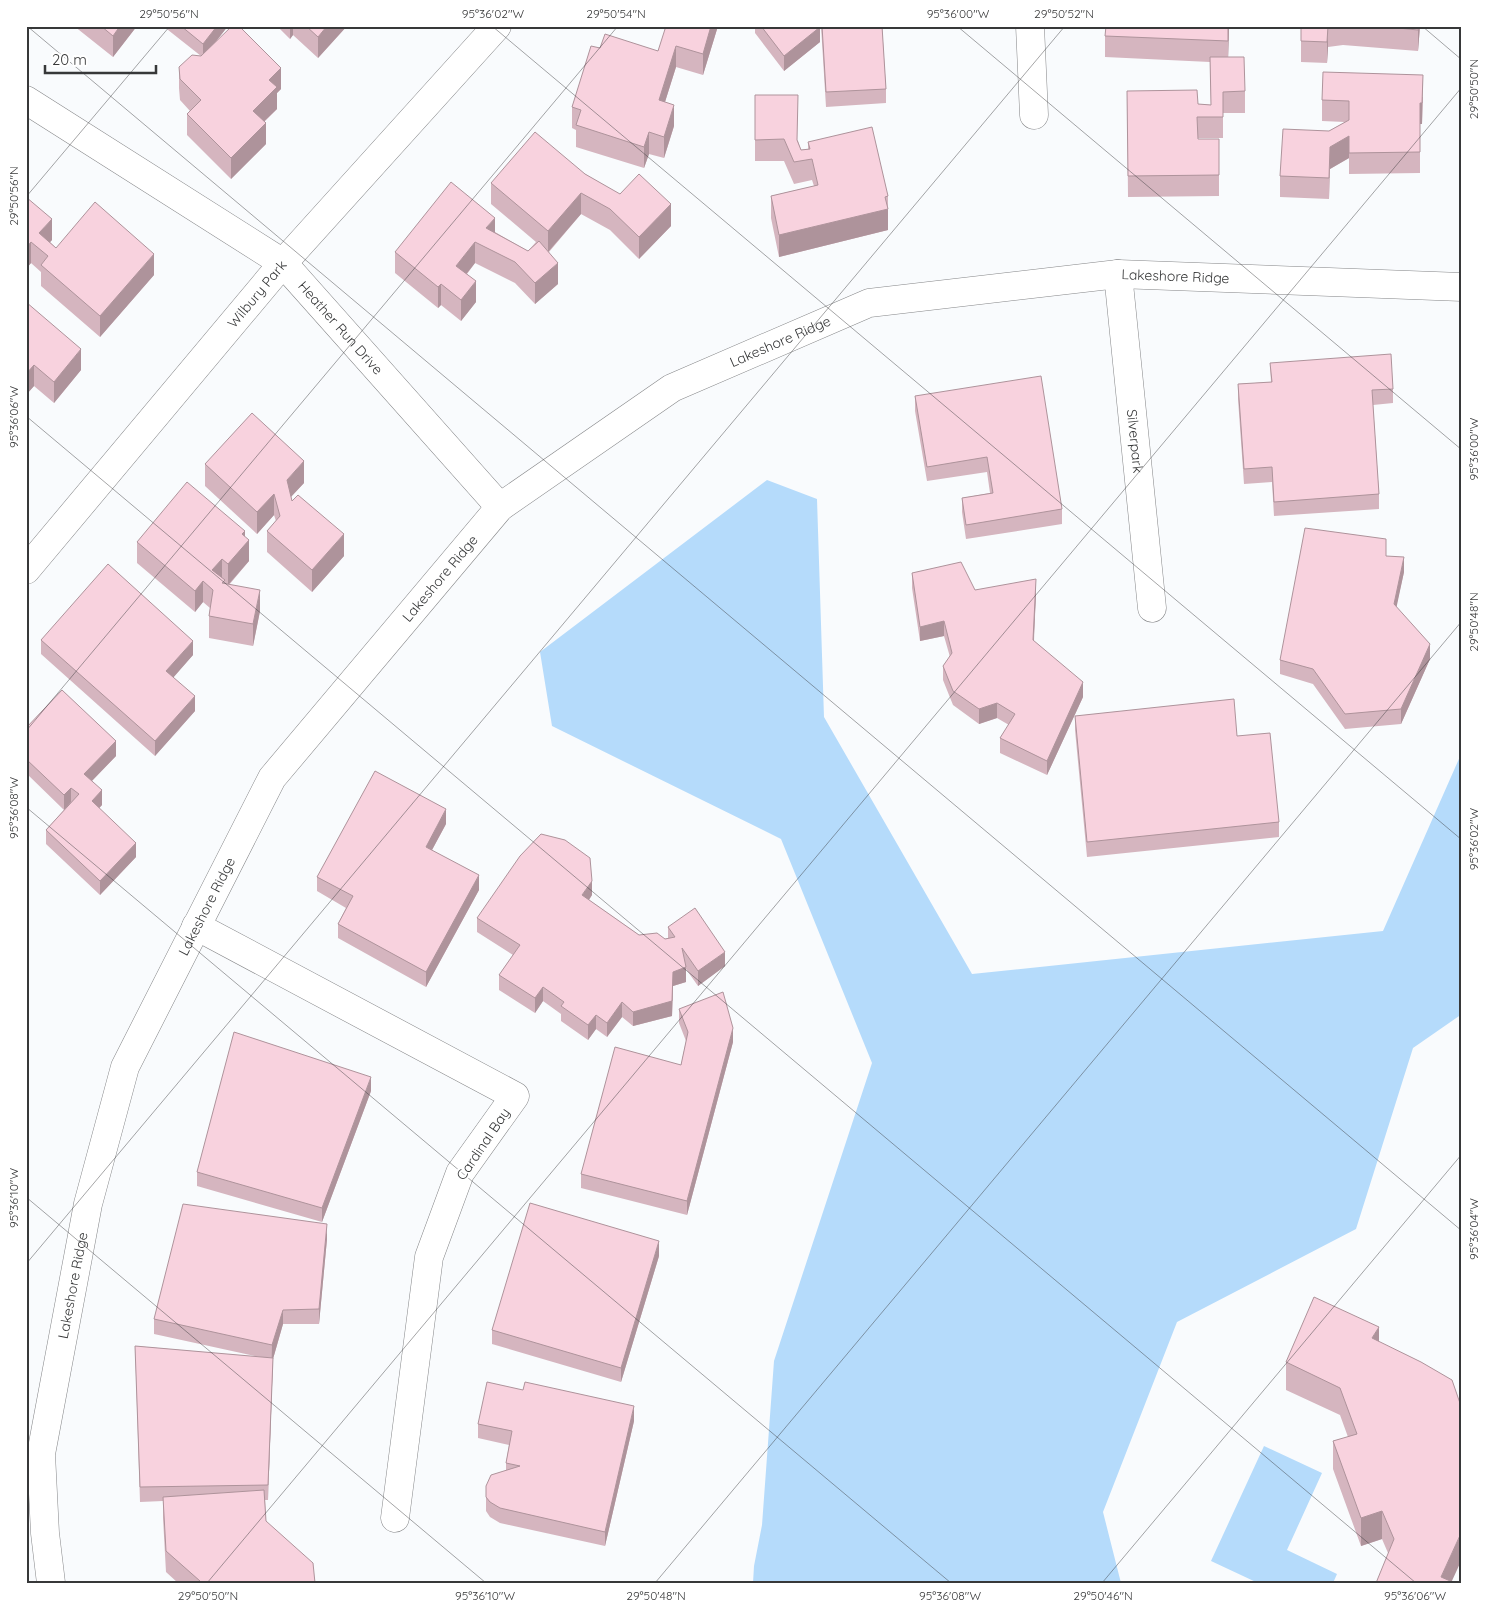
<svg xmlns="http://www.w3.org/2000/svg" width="1488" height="1609" font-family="Quicksand,sans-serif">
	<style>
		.water { fill: #b5dbfb }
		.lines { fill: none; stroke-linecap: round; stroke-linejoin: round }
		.minor-casing { stroke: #858688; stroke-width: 29 }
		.minor { stroke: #fff; stroke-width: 28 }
		.wall { fill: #d5b5bf }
		.shaded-wall { fill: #ae939b }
		.building { fill: #f8d2de; stroke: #ae939b }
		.ticks { fill: none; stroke: #373839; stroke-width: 1; stroke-opacity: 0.45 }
		.labels { text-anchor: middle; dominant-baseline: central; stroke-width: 4; stroke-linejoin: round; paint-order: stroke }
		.street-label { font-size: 14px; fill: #373839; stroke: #fff }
		.neatline { fill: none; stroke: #373839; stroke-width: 2 }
		.ticks-label { font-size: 12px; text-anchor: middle; fill: #373839 }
	</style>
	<rect width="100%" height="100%" fill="#f9fbfd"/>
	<path class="water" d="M767,480L817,499L824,717L972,974L1383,931L1462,752V1014L1413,1048L1356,1229L1177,1322L1103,1512L1121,1583H753L754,1566L762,1525L774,1361L872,1063L781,839L552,726L540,652Z
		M1264,1446L1322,1473L1287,1550L1337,1574L1333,1583H1258L1211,1561Z"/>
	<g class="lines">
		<g class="minor-casing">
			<g id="minor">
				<path d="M1030,26L1034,115"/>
				<path id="s1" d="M26,100L283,263L500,507"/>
				<path id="s2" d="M1118,274L1152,608"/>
				<path id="s3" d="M26,570L283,263L497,26"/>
				<path d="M196,926L515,1096L460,1173L429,1257L395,1518"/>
				<path id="s4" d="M51,1583L45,1533L41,1454L88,1204L125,1067L272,778L500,507L672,388L869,303L1118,274L1462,287"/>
			</g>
		</g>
		<use href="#minor" class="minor"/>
	</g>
	<path class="wall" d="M74,26H137L113,57Z
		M163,26H228L217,40L281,89L277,93V109L264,122L266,144L231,179L187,135V114L190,111L180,100L179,88V67L201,56Z
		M277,26H347L318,58L293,35L290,39Z
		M718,26L703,75L676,67L665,102L674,126L664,158L649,154L644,168L576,147V130L572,128V107L600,48L658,51Z
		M755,26H820V42L784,71L755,33Z
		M821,26H882L886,89V103L826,107Z
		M1229,26L1228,57L1245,91V113H1223V138H1198V139H1219V196L1128,197L1127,91L1198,104L1211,105L1210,62L1105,57V36Z
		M1301,26H1420L1418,51L1343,45L1328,47L1327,63L1301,62Z
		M755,95L798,141L801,150L808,149V142L888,196V230L779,257L771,218V196L814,186L812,180L794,184L784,161H755Z
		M1423,97L1422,124H1420V173L1349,174V158L1330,169L1329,199L1280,197V176L1329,131L1345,122L1322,121V100Z
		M585,174L671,226L639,259L610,230L581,214L549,252L558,284L535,304L515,283L475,263L467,274L476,302L461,321L441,305L438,308L395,273V252L495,232L528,251L536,242L491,204V183Z
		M26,197L52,240L50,242L56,248L154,275L100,337L41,286V272L31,263L26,269Z
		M26,302L81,370L54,403L34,386L26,395Z
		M1270,363L1393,389V403L1373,405L1379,494V509L1274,516L1272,482L1244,484L1238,399V384L1271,382Z
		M915,396L1062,509V524L966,539L962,512V498L990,493L987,472L927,481L915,411Z
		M205,464L304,483L291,497L292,501L344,556L312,592L267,552V531L276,521L274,515L257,534L205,486Z
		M245,537L249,561L229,585L260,611L253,646L209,638V616L210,608L203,602L195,612L137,563V542Z
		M1386,556L1404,572L1396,607L1430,659L1401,724L1345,729L1313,684L1280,674V660Z
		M912,573L975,590L1036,593L1034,641L1083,697L1047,775L1000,753V738L1009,725L997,718L979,724L953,705L943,680V666L950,657L944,636L920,641L912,588Z
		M41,640L193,655L173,677L195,711L155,756L41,654Z
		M1075,716L1279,822V837L1087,857L1075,730Z
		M26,728L116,756L92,781L102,805L99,808L136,857L100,895L46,844V830L64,810L26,773Z
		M446,824L432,850L479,890L426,987L338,938V924L346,908L317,891V877Z
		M592,895L589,900L639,935L665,939L668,938V927L725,966L698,986L686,969V982L673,986L672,1016L633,1026L622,1017L607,1037L596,1029L588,1040L561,1021V1014L543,1001L535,1013L499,990V975L513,955L477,932V918Z
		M679,1009L733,1042L687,1215L581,1188V1174L681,1065L686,1041L679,1023Z
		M371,1091L322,1222L197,1186V1172Z
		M327,1239L319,1324H283L273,1359L268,1500H265L266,1521L315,1583H178L166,1572L163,1518V1501L140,1502L135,1346L260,1357L154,1334V1319Z
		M659,1256L621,1382L492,1344V1330Z
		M1379,1342L1462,1409L1388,1553L1382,1539L1361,1546L1333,1469V1441L1348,1437L1340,1415L1286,1390V1362Z
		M634,1421L605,1546L500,1523L490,1517L486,1511V1486L506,1470V1463L509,1445L478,1438V1424Z"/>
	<path class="shaded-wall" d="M120,26H137L113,57V36Z
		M217,26H228L203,58V44Z
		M290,26H293V35L290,39Z
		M327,26H347L318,58V37Z
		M711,26H718L703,75V54Z
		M1228,26H1229L1228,63Z
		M1328,26V47L1327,63V42Z
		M1419,26H1420L1418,51V30Z
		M820,27V42L784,71V56Z
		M676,46V67L659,121V100Z
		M281,68V89L277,93V109L253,132V111L269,80Z
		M1423,75L1422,124H1420V173V103Z
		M674,105V126L664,158V137Z
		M266,123V144L231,179V158Z
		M649,132V154L644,168V147Z
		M1349,136V158L1330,169L1329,199L1330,147Z
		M581,193V214L548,252V231Z
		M671,204V226L639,259V237Z
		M888,209V230L779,257V235Z
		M495,218V239L486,228Z
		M52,219V240L42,251L39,233Z
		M31,242V263L26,269V248Z
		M475,242V263L456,287V266Z
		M154,254V275L100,337V316Z
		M558,263V284L535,304V283Z
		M476,281V302L461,321V300Z
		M441,284V305L438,308V287Z
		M81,349V370L54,403V382Z
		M34,365V386L26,395V374Z
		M304,461V483L287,501V480Z
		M274,494V515L257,534V512Z
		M245,531V544L249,540V561L228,585V564L242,534Z
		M344,534V556L312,592V570Z
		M1404,557V572L1394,619V604Z
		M222,559V580L212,570Z
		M1036,579V593L1033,655V640Z
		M203,581V602L195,612V591Z
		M260,590V611L253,646V624Z
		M944,621V636L920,641V627Z
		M193,641V655L166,686V671Z
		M1430,644V659L1401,724V709Z
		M1083,682V697L1047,775V761Z
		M195,696V711L155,756V741Z
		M997,703V718L979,724V709Z
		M116,741V756L84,789V774Z
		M71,788V802L64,810V795Z
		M102,790V805L92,816V801Z
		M446,809V824L426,861V847Z
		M136,843V857L100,895V881Z
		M479,875V890L426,987V972Z
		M592,881V895L582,910V895Z
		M725,952V966L698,986V971Z
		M686,967V982L673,986L672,1016L633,1026V1012L673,972Z
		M543,987V1001L535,1013V998Z
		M622,1002V1017L607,1037V1023Z
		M596,1015V1029L588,1040V1025Z
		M733,1028V1042L687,1215V1201Z
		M371,1077V1091L322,1222V1208Z
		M327,1224V1239L319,1324V1309Z
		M659,1241V1256L621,1382V1368Z
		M283,1310V1324L273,1359L268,1500L272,1345Z
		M1379,1327V1354L1372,1338Z
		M634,1406V1421L605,1546V1532Z
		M1382,1511V1539L1361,1546V1518Z
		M1462,1531V1559L1451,1583L1441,1577Z"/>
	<path class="building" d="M101,26H120L113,36Z
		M181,26H217L203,44Z
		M232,26H239L281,68L269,80L277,87L253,111L266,123L231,158L187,114L201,100L180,79L179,67L192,55L201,56Z
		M306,26H327L318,37Z
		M666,26H711L703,54L676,46L659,100L674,105L664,137L649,132L644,147L576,125L581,110L572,107L591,46L600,48L605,34L658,51Z
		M761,26H820V27L784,56Z
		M822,26H882L886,89L826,92Z
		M1106,26H1228V41L1105,36Z
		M1301,26H1328L1327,42L1301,41Z
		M1378,26H1419L1418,30Z
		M1210,57H1244L1245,91L1223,92V117H1197L1198,139H1219V175L1128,176L1127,91L1197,90L1198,104L1211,105Z
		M1323,72L1423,75L1422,103H1420V152L1349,153V136L1330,147L1329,178L1280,176L1283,129L1329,131L1349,120V101L1322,100Z
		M755,95H798L797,140L801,150L810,149L808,142L872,127L888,196L885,197L888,209L779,235L771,196L818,185L812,159L794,162L784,139L755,140Z
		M535,132L585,174L620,194L639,174L671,204L639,237L610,209L581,193L548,231L491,183Z
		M451,182L495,218L486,228L528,251L539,241L558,263L535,283L515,262L475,242L456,266L476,281L461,300L441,284L438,287L395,252Z
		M26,197L52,219L39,233L56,248L95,202L154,254L100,316L41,265L48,256L31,242L26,248Z
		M26,302L81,349L54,382L34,365L26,374Z
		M1391,354L1393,389L1372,390L1379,494L1274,502L1272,467L1244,469L1238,384L1272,382L1270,363Z
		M1041,376L1062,509L966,525L962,498L993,493L987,457L927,467L915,396Z
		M252,413L304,461L287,480L292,501L298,495L344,534L312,570L267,531L280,516L274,494L257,512L205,464Z
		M187,482L245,531L242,534L249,540L228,564L222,559L212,570L225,580L222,583L260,590L253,624L209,616L213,590L203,581L195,591L137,542Z
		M1305,528L1386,539V556L1404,557L1394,604L1430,644L1401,709L1345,714L1313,669L1280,660Z
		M961,562L975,590L1036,579L1033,640L1083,682L1047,761L1000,738L1015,714L997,703L979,709L953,691L943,666L952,653L944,621L920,627L912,573Z
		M108,564L193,641L166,671L195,696L155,741L41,640Z
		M62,690L116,741L84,774L102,790L92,801L136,843L100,881L46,830L79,794L71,788L64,795L26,759V728Z
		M1234,699L1237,736L1270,733L1279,822L1087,842L1075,716Z
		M375,771L446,809L426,847L479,875L426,972L338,924L353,896L317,877Z
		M541,834L565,840L590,858L592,881L582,895L639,935L657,933L665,939L675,937L668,927L695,908L725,952L698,971L682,948L686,967L673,972L672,1001L633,1012L622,1002L607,1023L596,1015L588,1025L561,1006L564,1002L543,987L535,998L499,975L520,945L477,918L520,856Z
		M723,992L733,1028L687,1201L581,1174L615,1047L681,1065L688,1032L679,1009Z
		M234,1032L371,1077L322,1208L197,1172Z
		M530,1203L659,1241L621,1368L492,1330Z
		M183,1204L327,1224L319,1309L283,1310L272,1345L154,1319Z
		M1314,1297L1379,1327L1372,1338L1421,1362L1452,1380L1462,1409V1531L1441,1577L1455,1583H1376L1394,1539L1382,1511L1361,1518L1333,1441L1357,1434L1340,1388L1286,1362Z
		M135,1346L273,1358L268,1485L140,1487Z
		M487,1382L523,1390L525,1382L634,1406L605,1532L500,1508L490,1502L486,1497V1486L491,1475L520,1466L506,1463L512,1431L478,1424Z
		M264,1490L266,1521L313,1563L315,1583H200V1581L166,1551L163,1497Z"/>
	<path class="ticks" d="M27,26L1462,1231M492,26L1462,840M957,26L1462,450M1422,26L1462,60M26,197L170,26M26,416L1416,1583M26,731L618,26M26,807L951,1583M26,1197L486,1583M26,1264L1065,26M207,1583L1462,87M655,1583L1462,621M1102,1583L1462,1154"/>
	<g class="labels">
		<g class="street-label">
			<text stroke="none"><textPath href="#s4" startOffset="1936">Lakeshore Ridge</textPath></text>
			<text stroke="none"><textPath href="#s3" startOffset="360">Wilbury Park</textPath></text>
			<text stroke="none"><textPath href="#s1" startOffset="391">Heather Run Drive</textPath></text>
			<text stroke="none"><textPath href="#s4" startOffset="1531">Lakeshore Ridge</textPath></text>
			<text stroke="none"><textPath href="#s2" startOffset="168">Silverpark</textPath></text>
			<text stroke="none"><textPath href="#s4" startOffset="1111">Lakeshore Ridge</textPath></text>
			<text stroke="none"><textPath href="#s4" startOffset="706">Lakeshore Ridge</textPath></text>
			<text transform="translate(483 1144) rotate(-56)">Cardinal Bay</text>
			<text stroke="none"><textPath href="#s4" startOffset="301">Lakeshore Ridge</textPath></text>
		</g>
	</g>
	<rect width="1488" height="1609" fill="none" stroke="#ffffff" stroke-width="55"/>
	<path d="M45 65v8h111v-8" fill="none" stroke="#373839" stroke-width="2.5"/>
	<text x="52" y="65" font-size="15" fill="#373839" stroke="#ffffff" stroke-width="4" paint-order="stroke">20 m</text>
	<rect x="28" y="28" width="1432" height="1554" class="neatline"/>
	<g class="ticks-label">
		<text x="169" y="18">29°50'56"N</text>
		<text x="493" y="18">95°36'02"W</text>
		<text x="616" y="18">29°50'54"N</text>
		<text x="958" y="18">95°36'00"W</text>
		<text x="1064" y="18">29°50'52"N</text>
		<text transform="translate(1474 89) rotate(-90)" y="4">29°50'50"N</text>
		<text transform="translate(14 196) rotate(-90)" y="4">29°50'56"N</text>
		<text transform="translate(14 417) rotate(-90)" y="4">95°36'06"W</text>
		<text transform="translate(1474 449) rotate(-90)" y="4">95°36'00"W</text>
		<text transform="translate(1474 622) rotate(-90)" y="4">29°50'48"N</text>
		<text transform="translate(14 808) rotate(-90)" y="4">95°36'08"W</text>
		<text transform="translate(1474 839) rotate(-90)" y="4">95°36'02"W</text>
		<text transform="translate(14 1198) rotate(-90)" y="4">95°36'10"W</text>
		<text transform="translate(1474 1229) rotate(-90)" y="4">95°36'04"W</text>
		<text x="208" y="1600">29°50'50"N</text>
		<text x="485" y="1600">95°36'10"W</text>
		<text x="656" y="1600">29°50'48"N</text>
		<text x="950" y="1600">95°36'08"W</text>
		<text x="1103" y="1600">29°50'46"N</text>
		<text x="1415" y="1600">95°36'06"W</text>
	</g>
</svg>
